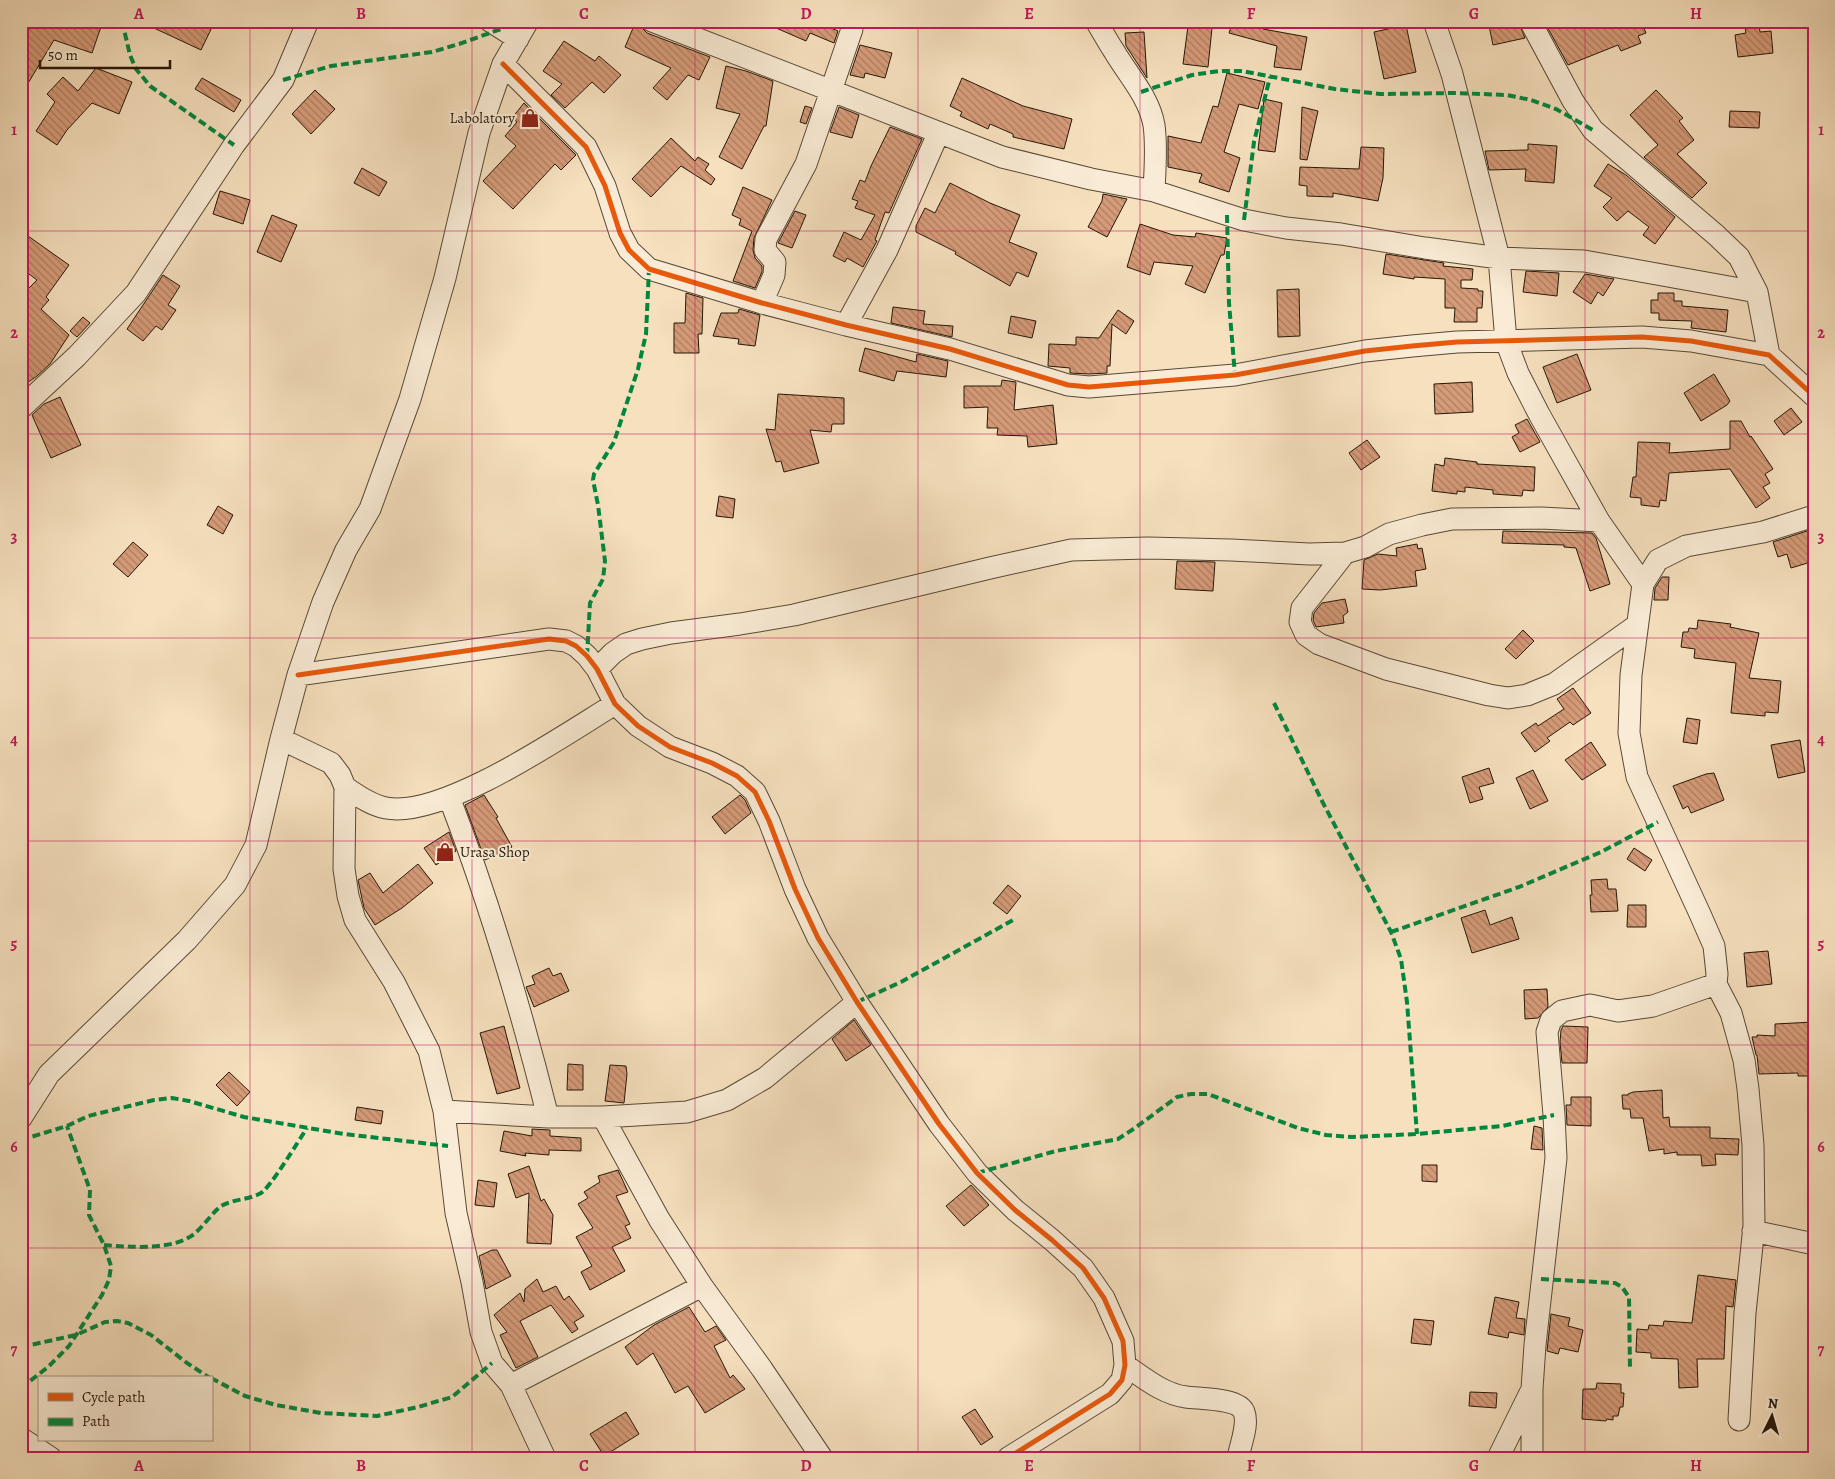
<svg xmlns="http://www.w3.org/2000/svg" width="1835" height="1479" font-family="Alegreya,serif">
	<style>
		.building { fill: url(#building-back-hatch); stroke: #251707 }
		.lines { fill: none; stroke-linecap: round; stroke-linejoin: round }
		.minor-casing { stroke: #594935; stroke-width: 23 }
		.minor { stroke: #f9ebd5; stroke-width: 21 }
		.quiet { stroke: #00873e; stroke-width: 4; stroke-dasharray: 8 4; stroke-linecap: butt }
		.cycleway-casing { stroke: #f9ebd5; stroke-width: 8 }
		.cycleway { stroke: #e8590c; stroke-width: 5 }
		.grid { fill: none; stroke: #c2185b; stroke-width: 1; stroke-opacity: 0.55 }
		.labels { text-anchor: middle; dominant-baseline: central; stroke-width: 4; stroke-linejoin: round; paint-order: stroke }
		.poi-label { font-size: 15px; fill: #251707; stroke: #f9ebd5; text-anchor: end }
		.neatline { fill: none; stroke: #c2185b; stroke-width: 2 }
		.grid-label { font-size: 16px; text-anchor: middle; font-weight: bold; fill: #c2185b }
	</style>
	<defs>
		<pattern id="building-back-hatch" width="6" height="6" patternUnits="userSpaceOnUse" patternTransform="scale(1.25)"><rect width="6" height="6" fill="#d69b79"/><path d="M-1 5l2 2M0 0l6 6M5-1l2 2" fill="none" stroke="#ad7d61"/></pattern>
	</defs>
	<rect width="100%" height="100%" fill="#f6e0be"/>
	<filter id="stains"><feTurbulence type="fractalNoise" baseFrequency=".004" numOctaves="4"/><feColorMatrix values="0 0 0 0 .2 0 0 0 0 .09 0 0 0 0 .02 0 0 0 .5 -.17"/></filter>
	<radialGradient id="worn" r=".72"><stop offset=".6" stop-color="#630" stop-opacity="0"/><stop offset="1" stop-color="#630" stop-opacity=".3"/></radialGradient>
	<path class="building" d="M31,21H103L92,53L54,40L21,95V45L24,47Z
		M139,21H215L201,50Z
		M636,21H640L642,28L647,33L710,57L699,80L688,75L667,100L653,88L671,68L625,47Z
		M760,21H815L838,31L834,43L810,33L806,41Z
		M1233,21H1265L1263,29L1307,37L1301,70L1274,67L1277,46L1229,33Z
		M1488,21H1518L1525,38L1493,45Z
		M1544,21H1641L1646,33L1638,36L1641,43L1621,51L1618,45L1568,65Z
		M1406,25L1416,72L1384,79L1374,32Z
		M1759,25L1760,32L1771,31L1773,53L1738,57L1735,35L1746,33L1745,27Z
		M1188,26L1212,28L1208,67L1183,64Z
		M1144,32L1147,78L1126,46L1125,33Z
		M564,41L595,61L599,56L621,75L604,93L592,82L565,108L551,95L562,84L543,71Z
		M860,45L892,53L885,78L865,73L864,78L850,75Z
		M726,66L746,71L773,81L766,126H764L742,169L719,157L740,114L716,108Z
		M96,68L132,82L119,114L92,103L67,130L57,145L36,131L55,102L47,94L63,77L78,91Z
		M1227,73L1265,82L1258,109L1239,104L1224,152L1240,158L1229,192L1199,182L1202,174L1168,167V136L1201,143L1213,106L1218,107Z
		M202,78L241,100L234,112L195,89Z
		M962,78L1023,106L1072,119L1064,149L1013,137V134L990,124L988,129L960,116L962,112L950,106Z
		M315,90L335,109L311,134L292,114Z
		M1656,90L1683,118L1679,121L1694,140L1677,154L1707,183L1692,198L1644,157L1658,145L1630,115Z
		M1264,99L1282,103L1275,152L1258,150Z
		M524,103L576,155L561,170L555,164L513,209L483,181L516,146L505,136L517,122L512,118Z
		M805,106L812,108L806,124L800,122Z
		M839,107L859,115L852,138L830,132Z
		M1302,107L1318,111L1307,160L1300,159Z
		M1730,111L1760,112L1759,128L1729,127Z
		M890,127L922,139L889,213L885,212L875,240L877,241L863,267L847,258L845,262L833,256L844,232L861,240L875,215L855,208L858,201L852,199L860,180L865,182L871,166Z
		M671,138L695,161L698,157L709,164L705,170L715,179L711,185L681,166L651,197L632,179Z
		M1528,144L1557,146L1554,183L1525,181L1526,169L1489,170L1485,151L1528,150Z
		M1361,147L1384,148L1383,178L1378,201L1333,193V197L1307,196V186L1299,185L1300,167L1359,169Z
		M1608,164L1626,175L1675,217L1655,244L1643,235L1649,227L1628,211L1617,221L1603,207L1612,198L1594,186Z
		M362,168L387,182L379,196L354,183Z
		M950,183L990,203L1020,215L1009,242L1037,253L1028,277L1017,272L1010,286L955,254L956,252L916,232V226L925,208L935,213Z
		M743,187L772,200L754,238L753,250L755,258L762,266V272L755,288L733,281L752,231L739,225L741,219L732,215Z
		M220,191L250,200L243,224L213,214Z
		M1103,194L1127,199L1107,237L1088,227L1102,201Z
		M795,211L806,215L792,248L778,243Z
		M272,215L297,225L281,262L257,252Z
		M1140,224L1173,235L1195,237L1196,233L1227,238L1224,255H1221L1205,293L1185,284L1193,266L1154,262L1150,275L1127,267Z
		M21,231L69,265L46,297L49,300L41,309L69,335L50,364L37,376L21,387V296L37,280L21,268Z
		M1386,254L1444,263L1443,266L1473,269L1472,280H1461V288L1478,289V291H1483L1482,308H1477V322H1454L1455,308H1445V279L1414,277V279L1383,274Z
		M1526,271L1559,273L1557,296L1523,292Z
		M1585,274L1614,279L1603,296L1598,292L1591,304L1573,292Z
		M163,275L180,286L168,305L176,310L162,330L156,326L143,341L127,329Z
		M1299,289L1300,336L1278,337L1277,290Z
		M686,293L703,298L702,334H698L699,353H674V323H685Z
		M1658,293H1674V301H1682V306L1728,310L1726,332L1691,328L1692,321L1659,320V313H1651V300H1658Z
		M893,307L925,311L923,324L953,326L952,337L891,323Z
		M739,309L760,315L755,346L738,344L739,339L713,336L721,313H738Z
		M1118,310L1134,321L1126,334L1112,324L1110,366H1107V373L1089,374L1070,373V368L1048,366L1049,344L1076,345V337L1099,338Z
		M1011,316L1036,321L1032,338L1008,333Z
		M83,317L90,323L77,337L70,331Z
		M865,348L916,362L917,354L948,361L946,377L897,371L894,381L859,371Z
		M1577,354L1591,390L1557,403L1543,367Z
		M1714,374L1730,401L1727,405L1701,421L1684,393Z
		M1002,380L1016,382L1014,410L1053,405L1057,444L1028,447L1027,436L997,435L998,428H987L988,407L964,408V386H1001Z
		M1472,382L1473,412L1435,414L1434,384Z
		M778,394L844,398V424H832L831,432L810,430L819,463L784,472L781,461L776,462L766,429L775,430Z
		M60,397L81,445L51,458L32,415L44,404Z
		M1791,408L1802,422L1784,435L1774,421Z
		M1527,419L1540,442L1520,452L1512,437L1519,433L1515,425Z
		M1730,421H1741L1750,437L1751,436L1773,469L1765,474L1770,483L1763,487L1770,498L1756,508L1730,469L1669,473L1666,501L1660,500L1659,507L1641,505V498L1630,497L1633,477H1636L1638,442L1670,443L1669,453L1730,449Z
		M1367,440L1380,457L1361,470L1349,453Z
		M1445,458L1477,462V464L1535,467L1534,491L1523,490L1522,496L1493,494V490L1465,487V492L1457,491V494L1432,491L1435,464L1444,466Z
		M719,496L735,499L733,518L716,516Z
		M218,506L233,515L223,534L207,525Z
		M1810,530L1814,541V561L1791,568L1787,554L1778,557L1773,542Z
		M1503,531L1592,533L1596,538L1610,584L1590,591L1576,548L1564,547V545L1502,543Z
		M133,542L148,555L128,577L113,564Z
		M1417,544L1418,549L1422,548L1426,569L1415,571L1417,586L1380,590L1362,589L1364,560L1378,554L1397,556L1396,548Z
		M1177,561L1215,562L1213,591L1175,589Z
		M1662,577H1669L1668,600H1654L1655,588Z
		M1345,599L1348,612L1343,616L1344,623L1316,627L1313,620L1314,613L1322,603Z
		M1698,620L1731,624L1730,627L1759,633L1749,678L1781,681L1778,713L1765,712V716L1731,713L1736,663L1694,658L1695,649L1681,647L1683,632H1688L1689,628L1697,629Z
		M1523,630L1534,641L1516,659L1505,649Z
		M1573,688L1591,713L1573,725L1570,722L1547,738L1550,741L1535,752L1521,733L1536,723L1538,726L1564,709L1557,699Z
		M1687,718L1700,720L1697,744L1683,742Z
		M1800,740L1805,772L1778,778L1771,745Z
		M1591,742L1606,765L1582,780L1565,760Z
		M1489,768L1494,783L1479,787L1483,799L1470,803L1462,777Z
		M1533,770L1548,801L1530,809L1516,778Z
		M1714,773L1724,800L1691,813L1688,806L1683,809L1673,786L1706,774Z
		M484,795L498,817L496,818L512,847L485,860L465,805Z
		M740,795L745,800L751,813L725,834L712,817Z
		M449,832L456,851L436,865L424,848Z
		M1634,848L1652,860L1645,871L1627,859Z
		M418,864L433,883L402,908L375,925L364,908L358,880L370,873L383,893Z
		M1607,879L1608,889H1616L1618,911L1591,912L1590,895H1592L1591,880Z
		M1008,885L1021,896L1007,914L993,903Z
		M1628,905H1646V927H1627Z
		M1485,910L1490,925L1512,917L1519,939L1472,953L1461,918Z
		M1768,951L1772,984L1747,987L1744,953Z
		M549,968L553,976L561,973L569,991L534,1007L526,987L535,984L532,976Z
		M1547,989L1548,1007L1538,1018L1525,1019L1524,990Z
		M854,1020L871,1045L846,1061L832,1039Z
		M1814,1022V1076H1798V1073L1759,1074L1757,1055H1756L1752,1037H1757V1035L1775,1036V1024Z
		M504,1026L520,1088L497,1094L480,1033Z
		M1563,1026L1588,1027L1587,1063H1562L1560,1042L1561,1030Z
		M568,1064L583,1065V1090H567Z
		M610,1065L626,1066L627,1074L624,1103L605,1101Z
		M229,1072L250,1092L237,1106L216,1085Z
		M1662,1090L1663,1118L1669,1117L1670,1127H1710V1138L1739,1139L1738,1155L1715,1154L1716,1165L1702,1166L1701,1155H1677V1152L1664,1154V1149L1649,1151L1643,1118H1631L1630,1109H1623L1622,1095H1628V1094L1633,1092Z
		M1571,1097H1591V1126L1567,1125L1566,1105H1571Z
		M357,1107L383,1111L381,1124L355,1120Z
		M1534,1126L1542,1128L1543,1150L1531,1149Z
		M532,1129L550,1130V1136L581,1138V1151L549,1150V1155L525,1153L526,1156L500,1151L504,1131L532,1136Z
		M1422,1165H1437V1182L1422,1181Z
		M529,1166L541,1201L544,1199L553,1215L551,1244L527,1243L529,1193L516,1198L508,1174Z
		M618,1170L628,1192L616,1196L630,1224L625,1226L631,1238L612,1247L625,1271L590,1290L581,1272L592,1266L576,1237L593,1228L578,1204L588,1198L584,1192L600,1182L598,1176Z
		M478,1180L497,1183L494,1207L475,1205Z
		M971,1185L989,1205L964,1226L946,1206Z
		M492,1250H497L511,1276L486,1289L479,1256Z
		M1698,1275L1736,1280L1733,1307L1726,1306L1724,1359H1697L1698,1387L1679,1388L1678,1359L1651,1358V1353L1636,1352L1637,1329L1648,1330L1649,1325L1663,1326L1664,1321L1692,1323Z
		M537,1279L543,1292L556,1286L564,1300L569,1296L584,1316L574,1322L578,1329L572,1333L551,1305L520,1321L538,1357L516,1368L500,1335L507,1332L494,1315L520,1293L524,1302L525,1289Z
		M1495,1297L1519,1302L1516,1318L1525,1319L1524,1335L1509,1332L1508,1338L1488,1334Z
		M689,1307L705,1332L716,1326L726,1340L714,1346L730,1378L733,1375L745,1389L705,1413L688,1386L675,1393L653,1353L637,1365L625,1347L654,1325Z
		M1551,1314L1570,1318L1568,1326L1583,1330L1578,1352L1560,1348L1558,1354L1547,1351Z
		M1414,1319L1434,1321L1431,1345L1411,1343Z
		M1597,1383L1621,1384V1393H1624L1623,1407H1620L1618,1416H1613V1420L1607,1419L1606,1421L1582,1419L1583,1389H1596Z
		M1470,1392L1497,1393L1496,1408L1469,1406Z
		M975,1409L993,1437L981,1445L962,1417Z
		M626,1412L639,1434L604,1456L590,1434Z"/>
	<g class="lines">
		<g class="minor-casing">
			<path id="minor" d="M490,21L518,39
				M652,21L1002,157L1091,179L1154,191L1244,220L1286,228L1341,234L1425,248L1499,258L1584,261L1757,292
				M1096,21C1102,31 1108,42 1114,51C1128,75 1149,97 1154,125C1157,147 1155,169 1154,191
				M1434,21L1452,74L1499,258L1506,341L1518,373L1539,414L1599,521L1643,584
				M1530,21L1573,101L1593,130L1716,235L1739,257L1757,292L1769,355
				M503,64L586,147L605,186L620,233L629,250L649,269L762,303L846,325L950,349L1068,385L1089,387L1235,375L1365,351L1412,346L1457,342L1642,337L1691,341L1769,355L1814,396
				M762,303L774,275L775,262L765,250L766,239L806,164L852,29L851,21
				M846,325L887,250L938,134
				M21,408L77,356L136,293L234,145L283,80L308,21
				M1345,553L1302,608L1300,622L1306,635L1319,644L1386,669L1489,695L1508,698L1527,695L1554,684L1637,625
				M597,669L613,653L626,644L642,639L671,633L740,624L794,615L990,568L1071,550L1148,548L1231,550L1309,554L1345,553L1365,547L1389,534L1422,525L1452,519L1541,518L1599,521
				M298,675L549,639L566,641L576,646L587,656L597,669L615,704L638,726L670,747L712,763L737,776L755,792L769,821L795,889L818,938L857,1002L939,1124L977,1173L1015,1210L1052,1240L1083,1268L1104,1298L1123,1341L1125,1365L1122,1380L1110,1394L1008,1458
				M281,739L331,763L340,775L345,787L344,869L348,896L355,920L394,982L429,1051L444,1111L456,1213L472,1282L481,1332L492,1363L511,1385L545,1458
				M345,787C357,795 371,805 386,808C443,819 564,735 615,704
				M449,797C489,901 521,1009 548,1117
				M1716,984L1731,1013L1744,1060L1748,1089L1753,1145L1754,1226L1745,1313L1739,1420
				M444,1111L548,1117H603L687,1112L727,1100L765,1078L857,1002
				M603,1117L659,1219L702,1286L762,1369L822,1458
				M21,1118L49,1074L187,940L235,885L256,845L281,739L298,675L323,602L346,550L370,509L410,399L445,278L479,133L503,64L528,21
				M1753,1231L1814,1244
				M1125,1365C1144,1378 1163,1394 1186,1397C1200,1399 1238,1398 1244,1412C1249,1425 1240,1445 1238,1458
				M511,1385L702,1286
				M21,1438L51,1458
				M1498,1458L1530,1393
				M1532,1458V1389L1535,1345L1556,1158L1554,1115L1547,1032L1551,1020L1562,1011L1590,1005L1618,1011L1653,1006L1716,984L1717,974L1714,946L1700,914L1637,777L1629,733L1631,675L1643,584L1658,560L1686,546L1763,532L1814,516"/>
		</g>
		<use href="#minor" class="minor"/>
		<path class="quiet" d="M122,21L130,55L136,69L150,86L234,145
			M283,80L331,66L432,52L459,44L501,29
			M1141,92L1192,75L1219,71H1242L1335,89L1380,94L1456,93L1507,95L1531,100L1556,109L1593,130
			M1227,215L1229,303L1235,375
			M1244,220L1254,142L1270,77
			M587,656L590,603L603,579L605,561L598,505L593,480L594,474L614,442L638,369L646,334L649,269
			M1274,703L1322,801L1391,932L1401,959L1407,1002L1417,1134
			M1391,932L1519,887L1601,852L1658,822
			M857,1002L901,982L1015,919
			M21,1140L67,1126L88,1116L154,1100L172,1098L189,1101L244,1117L344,1134L448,1146
			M977,1173L1056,1151L1118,1139L1135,1128L1177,1097L1191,1094H1208L1298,1128L1326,1135L1352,1137L1417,1134L1502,1126L1554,1115
			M104,1245C129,1247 173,1251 194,1234C204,1226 211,1214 221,1206C233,1199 249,1200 261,1193C270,1188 299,1140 307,1128
			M1541,1279L1615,1283L1622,1287L1629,1297L1630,1370
			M21,1347L76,1335L105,1322L117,1321L128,1323L151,1335L187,1363L210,1378
			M211,1378L245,1396L276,1405L321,1413L377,1416L418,1407L452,1397L492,1363
			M21,1388L48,1367L69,1346L102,1295L109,1280L111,1266L104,1245L89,1215L90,1190L67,1126"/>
		<g class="cycleway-casing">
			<path id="cycleway" d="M503,64L586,147L605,186L620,233L629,250L649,269L762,303L846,325L950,349L1068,385L1089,387L1235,375L1365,351L1412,346L1457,342L1642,337L1691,341L1769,355L1814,396
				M298,675L549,639L566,641L576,646L587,656L597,669L615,704L638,726L670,747L712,763L737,776L755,792L769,821L795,889L818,938L857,1002L939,1124L977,1173L1015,1210L1052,1240L1083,1268L1104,1298L1123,1341L1125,1365L1122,1380L1110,1394L1008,1458"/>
		</g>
		<use href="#cycleway" class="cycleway"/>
	</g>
	<path class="grid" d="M250,21V1458M472,21V1458M695,21V1458M918,21V1458M1140,21V1458M1362,21V1458M1585,21V1458M21,231H1814M21,434H1814M21,638H1814M21,841H1814M21,1045H1814M21,1248H1814"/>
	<defs>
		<g id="shop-bare" transform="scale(1.5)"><path d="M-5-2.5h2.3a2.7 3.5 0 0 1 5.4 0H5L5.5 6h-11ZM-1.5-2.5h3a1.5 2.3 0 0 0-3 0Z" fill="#8f2418" stroke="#f9ebd5" stroke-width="2.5" paint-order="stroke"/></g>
	</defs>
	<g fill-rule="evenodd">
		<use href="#shop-bare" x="530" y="118"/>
		<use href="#shop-bare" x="445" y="852"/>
	</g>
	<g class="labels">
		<g class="poi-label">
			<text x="515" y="118">Labolatory</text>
			<text x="460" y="852" text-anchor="start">Urasa Shop</text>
		</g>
	</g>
	<rect width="1835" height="1479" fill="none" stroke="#f6e0be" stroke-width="55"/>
	<rect x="38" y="1376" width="175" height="65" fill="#f9ebd5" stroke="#a49683"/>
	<rect x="48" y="1393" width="25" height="8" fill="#e8590c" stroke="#a49683"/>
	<text x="82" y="1402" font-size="15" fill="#251707">Cycle path</text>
	<rect x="48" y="1418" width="25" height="8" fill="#00873e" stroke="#a49683"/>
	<text x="82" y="1426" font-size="15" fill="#251707">Path</text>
	<g transform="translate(1772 1416) rotate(5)" stroke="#f9ebd5" stroke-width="4" paint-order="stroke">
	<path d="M0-4L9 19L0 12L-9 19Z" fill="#251707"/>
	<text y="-8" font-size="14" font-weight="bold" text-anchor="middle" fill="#251707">N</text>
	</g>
	<path d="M40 60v8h130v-8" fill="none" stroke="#251707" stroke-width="2.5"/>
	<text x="48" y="60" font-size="15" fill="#251707" stroke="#f9ebd5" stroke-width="4" paint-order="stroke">50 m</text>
	<rect x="28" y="28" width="1780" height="1424" class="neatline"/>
	<g class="grid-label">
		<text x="139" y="19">A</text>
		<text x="361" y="19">B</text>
		<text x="584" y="19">C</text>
		<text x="806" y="19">D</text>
		<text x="1029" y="19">E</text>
		<text x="1251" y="19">F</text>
		<text x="1474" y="19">G</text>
		<text x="1696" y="19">H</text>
		<text x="14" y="135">1</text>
		<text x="1821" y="135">1</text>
		<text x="14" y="338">2</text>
		<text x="1821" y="338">2</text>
		<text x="14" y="542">3</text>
		<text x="1821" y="542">3</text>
		<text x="14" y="745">4</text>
		<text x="1821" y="745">4</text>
		<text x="14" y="949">5</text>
		<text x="1821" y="949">5</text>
		<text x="14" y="1152">6</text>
		<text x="1821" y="1152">6</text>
		<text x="14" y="1355">7</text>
		<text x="1821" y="1355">7</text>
		<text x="139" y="1471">A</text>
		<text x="361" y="1471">B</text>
		<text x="584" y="1471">C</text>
		<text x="806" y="1471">D</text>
		<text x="1029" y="1471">E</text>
		<text x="1251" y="1471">F</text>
		<text x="1474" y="1471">G</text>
		<text x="1696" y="1471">H</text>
	</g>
	<rect width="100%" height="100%" filter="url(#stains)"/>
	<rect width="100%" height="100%" fill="url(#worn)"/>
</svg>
